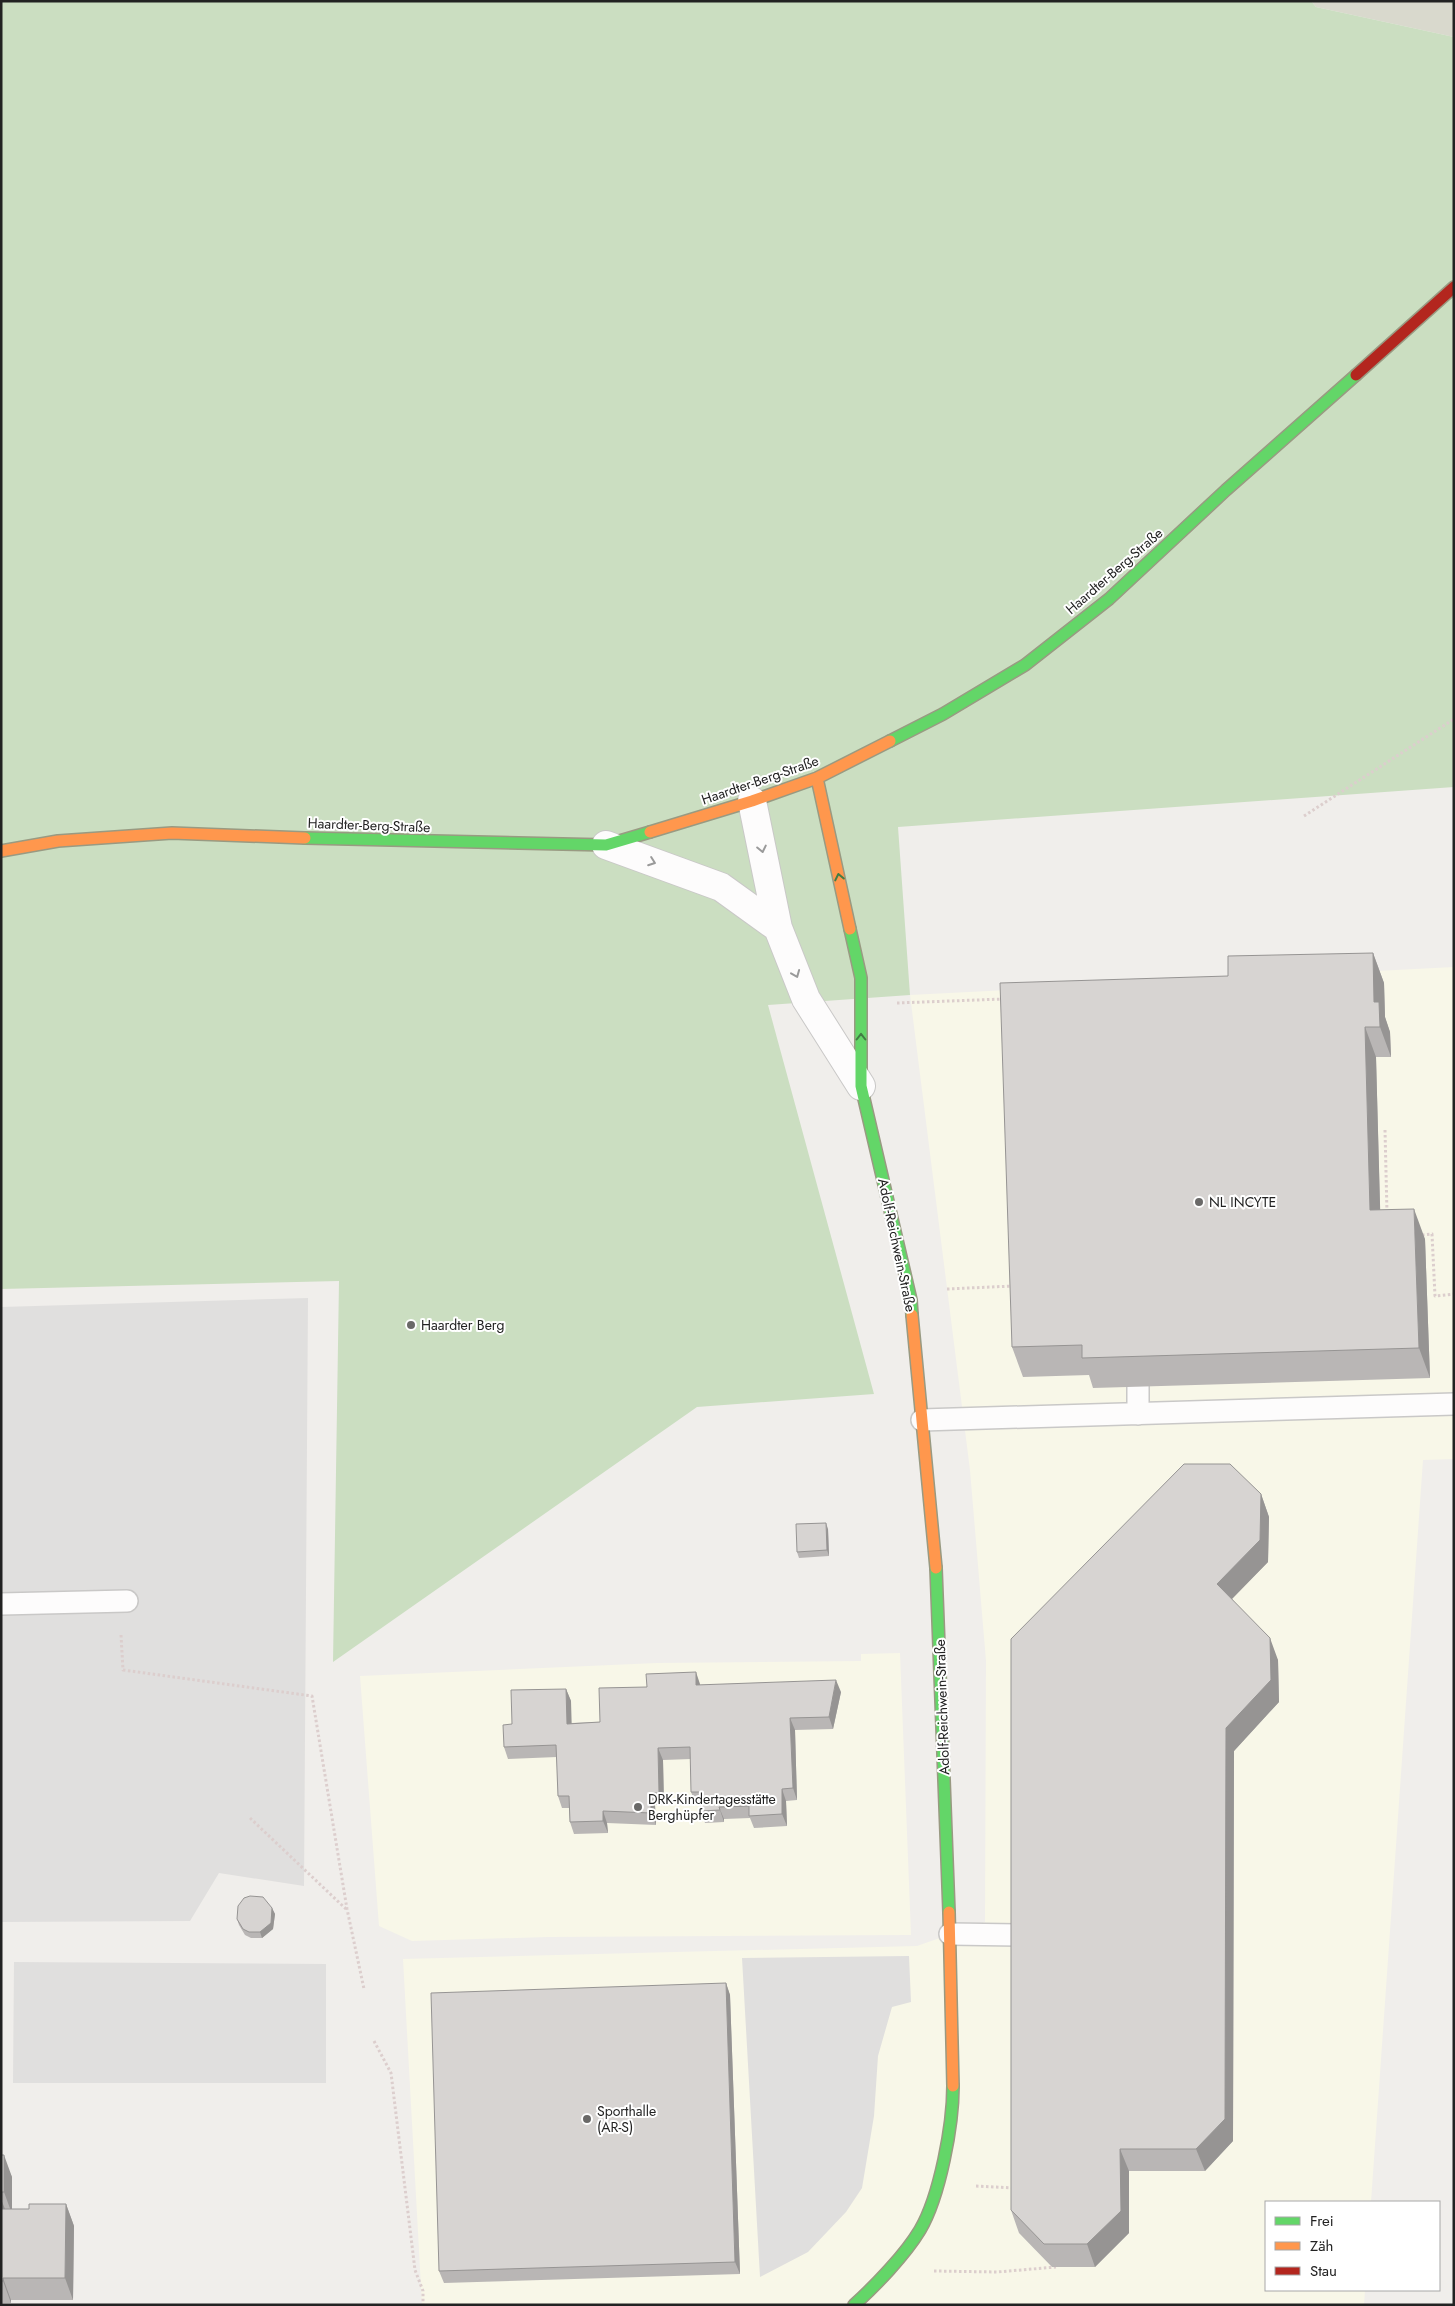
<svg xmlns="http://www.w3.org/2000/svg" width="1455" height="2306" font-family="Jost,sans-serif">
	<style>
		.education { fill: #f8f7e8 }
		.construction { fill: #d9d9cd }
		.forest { fill: #cbdec1 }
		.parking { fill: #e0dfde }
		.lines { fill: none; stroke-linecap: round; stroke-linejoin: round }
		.lane-casing { stroke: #c9c8c7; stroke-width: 24 }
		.street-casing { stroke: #c9c8c7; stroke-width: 30 }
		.fast-casing { stroke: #999a82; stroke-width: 14 }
		.slow-casing { stroke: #999a82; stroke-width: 14 }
		.jam-casing { stroke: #999a82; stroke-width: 14 }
		.path { stroke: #dccecd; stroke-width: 3; stroke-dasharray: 2.5 2.5; stroke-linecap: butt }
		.lane { stroke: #fdfcfc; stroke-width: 21 }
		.street { stroke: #fdfcfc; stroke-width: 28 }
		.fast { stroke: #63d668; stroke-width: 11 }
		.slow { stroke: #ff974d; stroke-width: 11 }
		.jam { stroke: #b3261e; stroke-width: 11 }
		.wall { fill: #b9b6b5 }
		.shaded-wall { fill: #969493 }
		.building { fill: #d7d4d2; stroke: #969493 }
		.oneway { stroke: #9a9a9a }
		.oneway2 { stroke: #427c45 }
		.poi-dot { fill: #6a6968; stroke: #fff; stroke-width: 2 }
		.labels { text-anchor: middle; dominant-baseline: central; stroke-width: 4; stroke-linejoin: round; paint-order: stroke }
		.street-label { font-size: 14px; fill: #222; stroke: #fff }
		.poi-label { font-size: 14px; fill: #222; stroke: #fff; text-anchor: start }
	</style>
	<rect width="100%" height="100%" fill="#f0eeeb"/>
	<path class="education" d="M1454,967V1459L1423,1460L1371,2202H1266V2290H1365L1364,2305H422L403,1959L917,1946L985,1922L986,1661L970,1470L910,995Z
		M900,1653L911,1935L548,1937L412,1941L379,1926L360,1676L657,1663L861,1661V1654Z"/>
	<path class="construction" d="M1311,1H1454V37L1316,7Z"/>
	<path class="forest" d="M1,1H1311L1316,7L1454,37V787L898,827L910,995L768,1005L874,1394L697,1407L333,1662L339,1281L1,1289Z"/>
	<path class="parking" d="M308,1298L304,1886L219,1873L190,1921L1,1922V1307Z
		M909,1956L911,2002L892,2007L878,2056L874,2116L862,2188L846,2212L808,2252L760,2277L742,1958Z
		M14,1962L326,1964V2083H13Z"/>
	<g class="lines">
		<g class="lane-casing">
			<path id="lane" d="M1138,1386V1414
				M922,1420L1454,1404
				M1,1604L127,1601
				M950,1934L1019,1935"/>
		</g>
		<g class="street-casing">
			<path id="street" d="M752,801L778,928L806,999L861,1086
				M606,845L721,887L778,928"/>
		</g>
		<g class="fast-casing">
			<path id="fast" d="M890,741L943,714L1025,665L1109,599L1226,490L1356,375
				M305,838L606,845L650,832
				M850,929L861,978V1086L911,1300L912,1315
				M936,1568L949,1912
				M854,2305C875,2286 905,2255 920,2230C940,2196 953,2125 953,2086"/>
		</g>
		<g class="slow-casing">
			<path id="slow" d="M817,778L850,929
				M650,832L752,801L817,778L890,741
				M1,851L58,841L172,833L305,838
				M912,1315L936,1568
				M949,1912L953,2086"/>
		</g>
		<g class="jam-casing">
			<path id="jam" d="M1356,375L1454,287"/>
		</g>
		<path class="path" d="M1304,816L1454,719
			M897,1003L1003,999
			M1385,1130L1387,1213
			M1422,1235L1432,1234L1435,1296L1454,1294
			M947,1289L1013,1286
			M121,1635L123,1670L312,1696L347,1909L364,1989
			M250,1818L346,1909
			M374,2041L391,2073L415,2270L423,2291V2305
			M976,2186L1015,2188
			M934,2271L997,2272L1056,2267"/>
		<use href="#lane" class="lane"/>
		<use href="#street" class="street"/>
		<use href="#fast" class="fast"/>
		<use href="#slow" class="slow"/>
		<use href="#jam" class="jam"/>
	</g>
	<path class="wall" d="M1373,953L1384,983L1385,1017L1390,1032L1391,1057H1376L1380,1210L1425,1239L1430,1378L1093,1388L1089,1375L1023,1377L1012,1347L1228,976Z
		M1261,1494L1269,1517L1268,1562L1232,1599L1278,1660L1279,1702L1234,1751L1233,2141L1205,2171H1129V2233L1095,2267H1052L1019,2233L1011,2210Z
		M828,1529L829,1556L799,1558L797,1552Z
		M700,1684V1685L841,1692L833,1729L795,1730L797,1800L786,1801L787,1826L754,1828L750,1818L724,1819V1822L705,1823L701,1811V1804H696L691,1792V1759L663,1760L664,1805H655L656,1825L607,1823L608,1833L574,1834L570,1822L569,1808H562L558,1796L557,1757L508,1759L504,1747L512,1724L566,1689L571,1701V1723L600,1722L647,1687Z
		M272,1908L275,1914L273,1929L262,1938H251L245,1935L239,1925L237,1919Z
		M726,1983L730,1995L740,2274L444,2283L439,2271Z
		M1,2155L12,2177V2209H29L66,2204L74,2226L73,2300H11V2303H1Z"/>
	<path class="shaded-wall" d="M1373,953L1384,983L1385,1017L1390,1032L1391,1057L1380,1027L1374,1002Z
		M1365,1027L1376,1057L1381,1240L1370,1210Z
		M1414,1209L1425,1239L1430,1378L1419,1348Z
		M1261,1494L1269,1517L1268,1562L1225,1606L1217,1584Z
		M826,1523L828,1529L829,1556L827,1550Z
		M1270,1638L1278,1660L1279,1702L1234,1751L1233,2141L1205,2171L1196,2149L1226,1728Z
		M696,1672L700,1684V1697L696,1685Z
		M836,1680L841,1692L833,1729L829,1717Z
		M566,1689L571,1701L572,1735L567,1724Z
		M790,1718L795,1730L797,1800L793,1788Z
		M658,1748L663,1760L664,1805L659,1793Z
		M782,1789L786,1801L787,1826L782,1814Z
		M651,1793L655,1805L656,1825L651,1813Z
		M719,1807L724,1819V1822Z
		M603,1811L607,1823L608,1833L603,1821Z
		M272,1908L275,1914L273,1929L262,1938L260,1932Z
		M726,1983L730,1995L740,2274L735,2262Z
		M1120,2149L1129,2171V2233L1095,2267L1087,2244Z
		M4,2155L12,2177V2214L4,2192Z
		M1,2199L7,2214L1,2217Z
		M66,2204L74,2226L73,2300L65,2278Z
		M3,2278L11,2300V2303L3,2281Z"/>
	<path class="building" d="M1373,953L1374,1002H1379L1380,1027H1365L1370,1210L1414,1209L1419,1348L1082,1358V1345L1012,1347L1000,983L1228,976V956Z
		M1184,1464H1230L1261,1494L1260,1540L1217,1584L1270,1638L1271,1680L1226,1728L1225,2119L1196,2149H1120L1121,2211L1087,2244H1044L1011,2210V1639Z
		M826,1523L827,1550L797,1552L796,1524Z
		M696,1672V1685L836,1680L829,1717L790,1718L793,1788L782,1789V1814L749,1816V1806L719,1807L720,1810L701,1811L700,1792H691L690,1747L658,1748L659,1793H651V1813L603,1811V1821L570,1822L569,1796H558L556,1745L504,1747L503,1725L512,1724L511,1690L566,1689L567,1724L600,1722L599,1688L647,1687L646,1674Z
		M250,1896L263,1897L272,1908L271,1923L260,1932H249L243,1929L237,1919L238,1906L244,1898Z
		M726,1983L735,2262L439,2271L431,1993Z
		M1,2155H4V2192H1Z
		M29,2204H66L65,2278H3V2281H1V2209H29Z"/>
	<defs><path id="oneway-chevron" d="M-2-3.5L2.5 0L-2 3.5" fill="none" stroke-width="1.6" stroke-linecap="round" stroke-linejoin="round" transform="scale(1.25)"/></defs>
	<g class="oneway">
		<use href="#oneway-chevron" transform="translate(762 849) rotate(78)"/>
		<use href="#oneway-chevron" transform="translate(652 862) rotate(20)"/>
		<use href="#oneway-chevron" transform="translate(796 974) rotate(68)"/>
	</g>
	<g class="oneway2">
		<use href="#oneway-chevron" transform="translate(839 877) rotate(-102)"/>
		<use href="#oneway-chevron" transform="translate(861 1037) rotate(-90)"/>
	</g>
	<g class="poi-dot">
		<circle cx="1199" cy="1202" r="5"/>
		<circle cx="411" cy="1325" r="5"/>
		<circle cx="638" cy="1807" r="5"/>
		<circle cx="587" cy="2119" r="5"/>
	</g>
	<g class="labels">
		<g class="street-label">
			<text transform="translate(1114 571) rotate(-41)">Haardter-Berg-Straße</text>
			<text transform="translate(760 780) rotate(-19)">Haardter-Berg-Straße</text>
			<text transform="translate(369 825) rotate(2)">Haardter-Berg-Straße</text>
			<text transform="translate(897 1245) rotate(78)">Adolf-Reichwein-Straße</text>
			<text transform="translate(942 1707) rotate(-92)">Adolf-Reichwein-Straße</text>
		</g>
		<g class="poi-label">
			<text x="1209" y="1202">NL INCYTE</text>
			<text x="421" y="1325">Haardter Berg</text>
			<text x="648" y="1799">DRK-Kindertagesstätte<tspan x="648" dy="16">Berghüpfer</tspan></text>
			<text x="597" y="2111">Sporthalle<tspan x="597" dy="16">(AR-S)</tspan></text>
		</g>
	</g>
	<rect width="1455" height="2306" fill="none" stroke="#222222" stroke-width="5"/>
	<rect x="1265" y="2201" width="175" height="90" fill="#ffffff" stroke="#a7a7a7"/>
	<rect x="1275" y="2217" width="25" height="8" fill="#63d668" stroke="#a7a7a7"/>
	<text x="1310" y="2226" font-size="15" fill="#222222">Frei</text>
	<rect x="1275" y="2242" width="25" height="8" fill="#ff974d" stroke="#a7a7a7"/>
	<text x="1310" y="2251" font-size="15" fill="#222222">Zäh</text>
	<rect x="1275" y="2267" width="25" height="8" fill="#b3261e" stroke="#a7a7a7"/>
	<text x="1310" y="2276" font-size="15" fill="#222222">Stau</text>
</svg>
